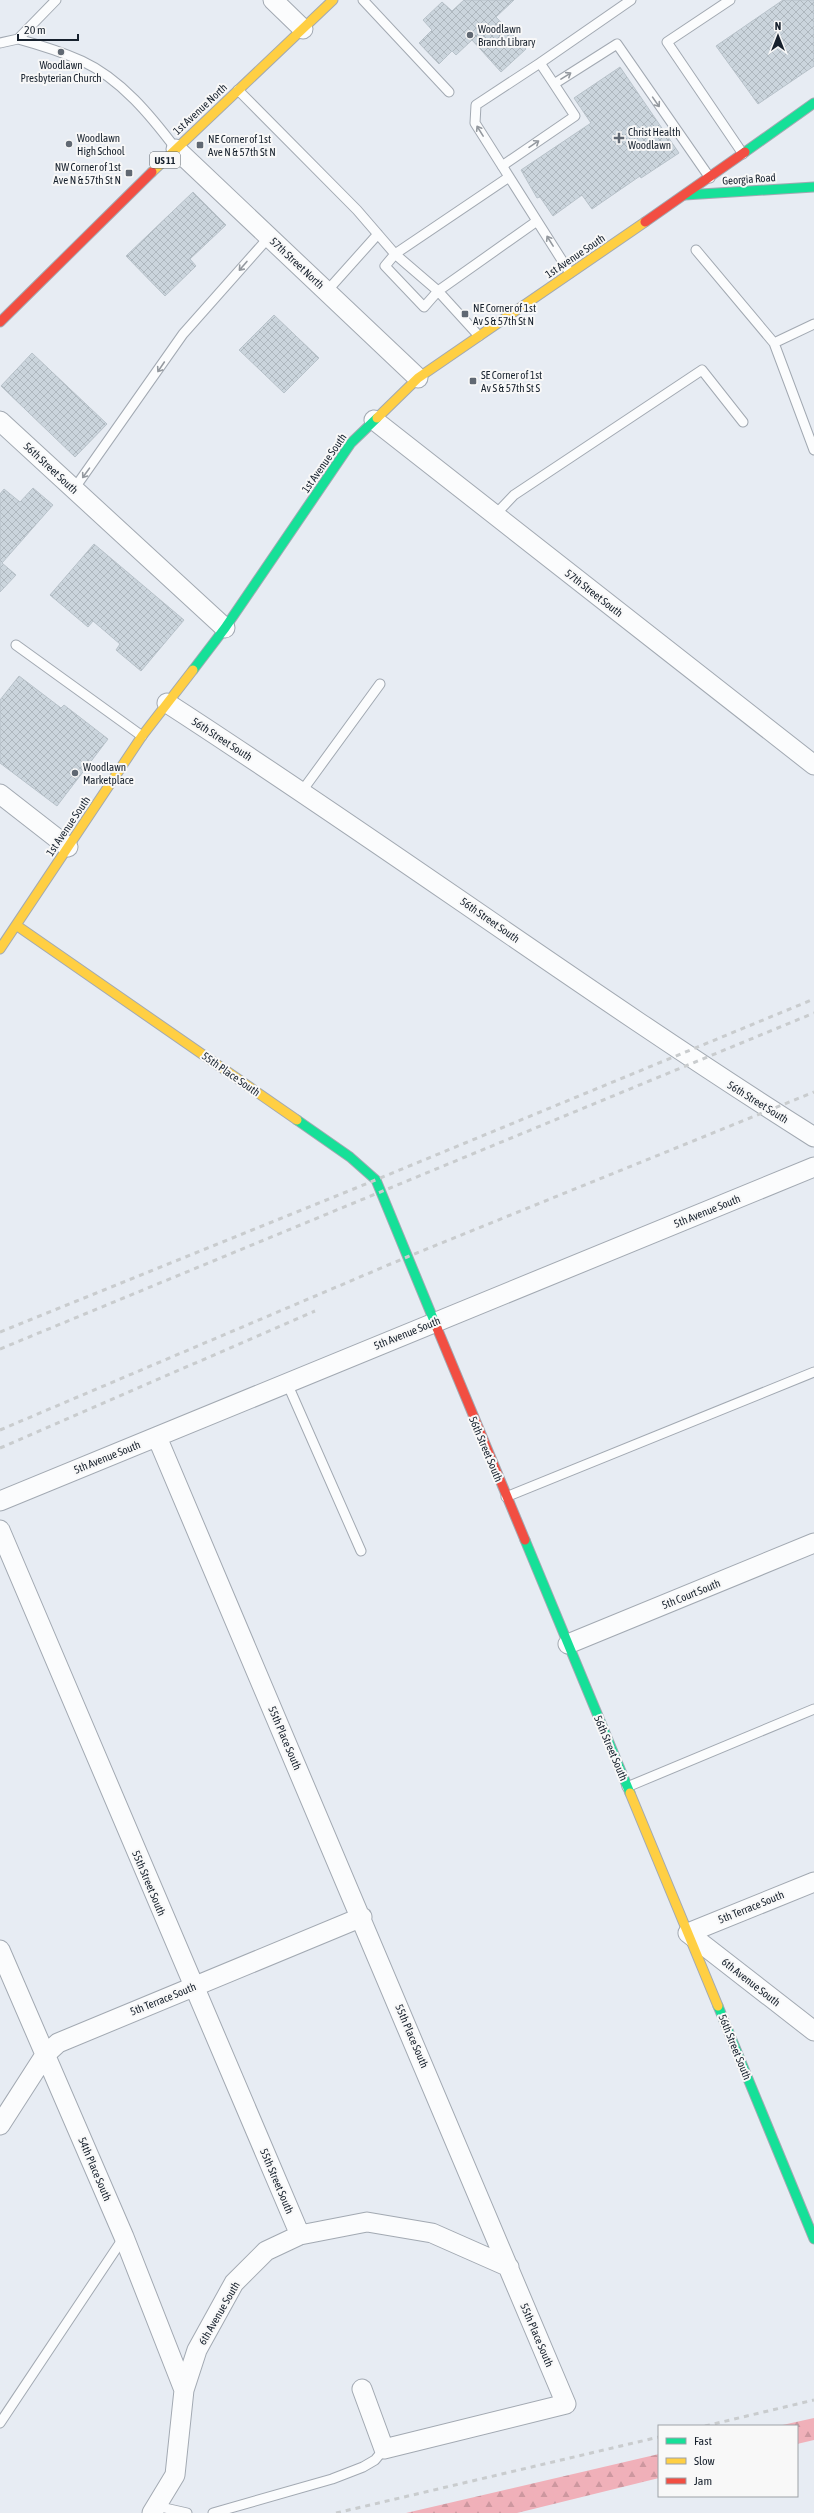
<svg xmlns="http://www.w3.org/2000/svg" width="814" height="2513" font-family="'Asap Condensed',sans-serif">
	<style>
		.forest { fill: url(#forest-firs) }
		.building { fill: url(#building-cross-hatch); stroke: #b8c2ca }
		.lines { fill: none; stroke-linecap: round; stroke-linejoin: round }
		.lane-casing { stroke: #a2a9b2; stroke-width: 11 }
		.street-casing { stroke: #a2a9b2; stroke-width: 21 }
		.fast-casing { stroke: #a2a9b2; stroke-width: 11 }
		.slow-casing { stroke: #a2a9b2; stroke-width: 11 }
		.jam-casing { stroke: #a2a9b2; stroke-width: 11 }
		.lane { stroke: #fbfcfd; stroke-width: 9 }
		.street { stroke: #fbfcfd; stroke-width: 19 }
		.fast { stroke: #16e098; stroke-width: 9 }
		.slow { stroke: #ffcf43; stroke-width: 9 }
		.jam { stroke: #f24e42; stroke-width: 9 }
		.rail { stroke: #c9ccce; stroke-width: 3; stroke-dasharray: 5 5; stroke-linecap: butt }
		.oneway { stroke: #94999f }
		.poi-dot { fill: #606872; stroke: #f8f8f8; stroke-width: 1.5 }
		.labels { text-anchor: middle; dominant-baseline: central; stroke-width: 4; stroke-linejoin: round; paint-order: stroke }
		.shield { fill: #f8f8f8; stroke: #5a626a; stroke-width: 1 }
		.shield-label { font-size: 10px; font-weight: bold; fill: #17212d }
		.poi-label { font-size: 11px; fill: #17212d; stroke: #f8f8f8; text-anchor: start }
		.street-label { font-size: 11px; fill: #17212d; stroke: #f8f8f8 }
	</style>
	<defs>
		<pattern id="forest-firs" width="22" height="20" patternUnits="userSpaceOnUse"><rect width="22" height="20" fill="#f0b0b9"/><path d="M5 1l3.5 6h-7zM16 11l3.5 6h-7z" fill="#cd979f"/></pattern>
		<pattern id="building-cross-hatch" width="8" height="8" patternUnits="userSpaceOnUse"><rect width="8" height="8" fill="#cbd5dd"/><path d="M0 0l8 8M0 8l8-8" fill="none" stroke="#aeb7be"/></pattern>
	</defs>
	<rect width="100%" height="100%" fill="#e7ecf3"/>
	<path class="forest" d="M814,2418V2440L797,2444V2426H778Z
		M659,2454V2478L517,2513H406Z"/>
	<path class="building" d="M464,0H514L496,17L526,49L501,72L472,40L456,55L452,51L439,64L419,43L432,30L423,20L442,2L452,11Z
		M783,0H814V66L758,104L716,46Z
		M620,67L679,153L641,178L640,176L592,209L582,195L553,216L540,197L537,198L521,170L591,123L574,98Z
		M193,192L226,225L190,259L196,266L165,296L126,256Z
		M274,315L319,358L284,393L239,350Z
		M32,353L107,424L75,457L1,386Z
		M33,488L53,505L2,563L16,575L0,592V494L4,489L20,502Z
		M94,544L184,620L141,671L116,650L120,644L93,621L88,627L50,595Z
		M19,676L61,708L64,705L108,739L57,806L0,763V700Z"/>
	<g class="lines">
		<g class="lane-casing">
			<path id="lane" d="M363,0L449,92
				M730,0L667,42L743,154
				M18,39C40,45 62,52 82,61C121,79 151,116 176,149
				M0,43L18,39L56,0
				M540,63L631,0
				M238,90L357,210L395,254L438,291L479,336
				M502,166L575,116L554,84
				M509,177L395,254L385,266L424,307L438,291L537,221
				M696,250L774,343L814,450
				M570,273L475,123L476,105L540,63L554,84L617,44L710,178
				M327,291L378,234
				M774,343L814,324
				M74,489L183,334L269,237
				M495,515L514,495L702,370L743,422
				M16,645L142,736
				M302,791L380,684
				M287,1383L361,1551
				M506,1497L814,1372
				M627,1787L814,1709
				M0,2423L124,2237
				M156,2506L187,2513
				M213,2513L332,2479L363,2467L375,2460L384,2449"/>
		</g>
		<g class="street-casing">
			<path id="street" d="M273,0L303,29
				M176,149L418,378
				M374,420L814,765
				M0,421L225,628
				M167,703C385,844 594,998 814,1137
				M0,794L68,847
				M157,1437L566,2404L384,2449L362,2389
				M0,1501L814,1167
				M0,1530L300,2235
				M568,1644L814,1543
				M688,1933L814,2031
				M688,1933L814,1882
				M0,1950L124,2237L184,2390
				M0,2125L45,2055L58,2043L362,1917
				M152,2513L175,2475L184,2390L197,2350L234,2283L266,2251L300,2235L367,2222L432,2233L509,2267"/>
		</g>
		<g class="fast-casing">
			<path id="fast" d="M745,152L814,103
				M685,195L814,187
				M193,670L225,628L351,443L377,418
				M297,1120L350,1157L376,1180L437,1328
				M525,1540L630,1793
				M718,2006L814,2239"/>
		</g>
		<g class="slow-casing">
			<path id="slow" d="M152,172L333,0
				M377,418L418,378L645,222
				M16,925L297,1120
				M0,949L142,736L193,670
				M630,1793L718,2006"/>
		</g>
		<g class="jam-casing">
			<path id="jam" d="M645,222L745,152
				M0,322L152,172
				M437,1328L525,1540"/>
		</g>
		<use href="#lane" class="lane"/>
		<use href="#street" class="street"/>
		<use href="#fast" class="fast"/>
		<use href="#slow" class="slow"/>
		<use href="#jam" class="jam"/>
		<path class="rail" d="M0,1332L356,1188L814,999
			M0,1349L814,1013
			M0,1430L407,1257L814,1092
			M0,1448L315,1311
			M705,2426L814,2400
			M336,2513L659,2437"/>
	</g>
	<defs><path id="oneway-shaft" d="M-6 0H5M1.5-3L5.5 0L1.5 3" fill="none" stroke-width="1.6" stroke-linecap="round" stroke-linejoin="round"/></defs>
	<g class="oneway">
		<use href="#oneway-shaft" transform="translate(566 76) rotate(-32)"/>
		<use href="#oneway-shaft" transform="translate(656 102) rotate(55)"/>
		<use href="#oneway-shaft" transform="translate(480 131) rotate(-122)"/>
		<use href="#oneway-shaft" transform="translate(534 144) rotate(-34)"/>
		<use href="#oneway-shaft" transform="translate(550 241) rotate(-122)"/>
		<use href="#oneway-shaft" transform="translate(243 266) rotate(131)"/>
		<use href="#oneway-shaft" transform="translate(161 367) rotate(124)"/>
		<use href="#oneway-shaft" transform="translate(86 473) rotate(126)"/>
	</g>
	<g class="poi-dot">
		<circle cx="470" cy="35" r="4"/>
		<circle cx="61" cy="52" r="4"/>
		<path d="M617 132h4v4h4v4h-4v4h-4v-4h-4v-4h4z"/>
		<circle cx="69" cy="144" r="4"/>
		<rect x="196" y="141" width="8" height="8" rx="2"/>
		<rect x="125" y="169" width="8" height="8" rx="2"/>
		<rect x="461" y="310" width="8" height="8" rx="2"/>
		<rect x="469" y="377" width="8" height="8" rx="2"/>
		<circle cx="75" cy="773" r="4"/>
	</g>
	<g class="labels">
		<rect class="shield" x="150" y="152" width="30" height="16" rx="3"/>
		<g class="shield-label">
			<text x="165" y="160">US 11</text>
		</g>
		<g class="poi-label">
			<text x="478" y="29">Woodlawn<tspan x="478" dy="13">Branch Library</tspan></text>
			<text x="61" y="65" text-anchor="middle">Woodlawn<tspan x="61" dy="13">Presbyterian Church</tspan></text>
			<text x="628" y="132">Christ Health<tspan x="628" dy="13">Woodlawn</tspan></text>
			<text x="77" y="138">Woodlawn<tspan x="77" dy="13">High School</tspan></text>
			<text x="208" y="139">NE Corner of 1st<tspan x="208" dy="13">Ave N &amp; 57th St N</tspan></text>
			<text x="121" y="167" text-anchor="end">NW Corner of 1st<tspan x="121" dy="13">Ave N &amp; 57th St N</tspan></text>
			<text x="473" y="308">NE Corner of 1st<tspan x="473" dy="13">Av S &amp; 57th St N</tspan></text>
			<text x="481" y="375">SE Corner of 1st<tspan x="481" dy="13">Av S &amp; 57th St S</tspan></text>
			<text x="83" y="767">Woodlawn<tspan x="83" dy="13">Marketplace</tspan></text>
		</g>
		<g class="street-label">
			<text transform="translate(200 109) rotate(-43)">1st Avenue North</text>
			<text transform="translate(749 179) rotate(-4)">Georgia Road</text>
			<text transform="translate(575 256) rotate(-34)">1st Avenue South</text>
			<text transform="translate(297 263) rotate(43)">57th Street North</text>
			<text transform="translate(324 463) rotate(-55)">1st Avenue South</text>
			<text transform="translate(51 468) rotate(43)">56th Street South</text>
			<text transform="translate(594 593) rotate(38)">57th Street South</text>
			<text transform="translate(222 739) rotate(33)">56th Street South</text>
			<text transform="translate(68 826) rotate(-56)">1st Avenue South</text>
			<text transform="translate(490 920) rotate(35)">56th Street South</text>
			<text transform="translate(231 1074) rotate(35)">55th Place South</text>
			<text transform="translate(758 1102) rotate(32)">56th Street South</text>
			<text transform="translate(707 1211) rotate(-22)">5th Avenue South</text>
			<text transform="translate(407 1333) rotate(-22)">5th Avenue South</text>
			<text transform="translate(486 1449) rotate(67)">56th Street South</text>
			<text transform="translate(107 1457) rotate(-22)">5th Avenue South</text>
			<text transform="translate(691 1594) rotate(-22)">5th Court South</text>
			<text transform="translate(285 1738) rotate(67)">55th Place South</text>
			<text transform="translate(611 1748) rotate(67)">56th Street South</text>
			<text transform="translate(149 1883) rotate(67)">55th Street South</text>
			<text transform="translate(751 1907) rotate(-22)">5th Terrace South</text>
			<text transform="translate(751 1982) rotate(38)">6th Avenue South</text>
			<text transform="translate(163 1999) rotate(-22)">5th Terrace South</text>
			<text transform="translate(412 2036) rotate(67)">55th Place South</text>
			<text transform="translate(735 2047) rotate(68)">56th Street South</text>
			<text transform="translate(95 2169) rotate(67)">54th Place South</text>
			<text transform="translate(277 2181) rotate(67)">55th Street South</text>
			<text transform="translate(219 2313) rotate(-60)">6th Avenue South</text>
			<text transform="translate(537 2335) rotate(67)">55th Place South</text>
		</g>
	</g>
	<rect x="658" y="2425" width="140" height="72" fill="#f8f8f8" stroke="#9ea2a7"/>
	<rect x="666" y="2438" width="20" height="6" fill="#16e098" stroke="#9ea2a7"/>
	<text x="694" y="2445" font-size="12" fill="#17212d">Fast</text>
	<rect x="666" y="2458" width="20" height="6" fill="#ffcf43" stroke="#9ea2a7"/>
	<text x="694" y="2465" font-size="12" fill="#17212d">Slow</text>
	<rect x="666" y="2478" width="20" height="6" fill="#f24e42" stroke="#9ea2a7"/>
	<text x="694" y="2485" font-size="12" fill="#17212d">Jam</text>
	<g transform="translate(778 36)" stroke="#f8f8f8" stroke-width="3" paint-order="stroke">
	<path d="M0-3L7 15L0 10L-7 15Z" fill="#17212d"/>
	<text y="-6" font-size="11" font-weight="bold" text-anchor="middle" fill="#17212d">N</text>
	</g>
	<path d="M18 34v6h60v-6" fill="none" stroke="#17212d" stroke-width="2"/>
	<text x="24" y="34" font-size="12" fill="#17212d" stroke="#f8f8f8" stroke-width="3" paint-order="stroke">20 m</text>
</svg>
